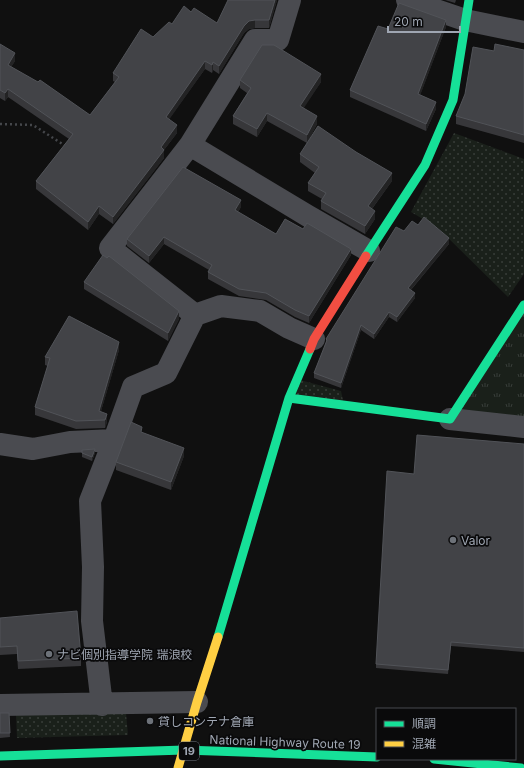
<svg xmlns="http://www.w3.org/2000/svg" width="524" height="768" font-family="Inter,'Noto Sans JP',sans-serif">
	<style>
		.grass { fill: url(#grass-dots) }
		.park { fill: url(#park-tufts) }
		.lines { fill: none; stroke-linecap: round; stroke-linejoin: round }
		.path { stroke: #45474b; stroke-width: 2.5; stroke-dasharray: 2 3; stroke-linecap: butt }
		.street { stroke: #4a4b50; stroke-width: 22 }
		.fast { stroke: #16e098; stroke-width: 9 }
		.slow { stroke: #ffcf43; stroke-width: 9 }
		.jam { stroke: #f24e42; stroke-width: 9 }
		.wall { fill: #37373a }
		.shaded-wall { fill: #232324 }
		.building { fill: #424347; stroke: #515358 }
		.poi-dot { fill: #6d7279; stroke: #0a0a0b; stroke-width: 1.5 }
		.labels { text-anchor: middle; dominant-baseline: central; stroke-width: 3.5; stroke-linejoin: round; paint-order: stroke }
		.shield { fill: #0a0a0b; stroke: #727780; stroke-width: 1 }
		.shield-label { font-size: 11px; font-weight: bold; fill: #9fa6b2 }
		.poi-label { font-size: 12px; fill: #9fa6b2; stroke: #0a0a0b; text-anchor: start }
		.street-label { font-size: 12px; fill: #9fa6b2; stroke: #0a0a0b }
	</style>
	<defs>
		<pattern id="grass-dots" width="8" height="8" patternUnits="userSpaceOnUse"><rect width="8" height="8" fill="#1a201a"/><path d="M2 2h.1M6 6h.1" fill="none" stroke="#383d39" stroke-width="1.8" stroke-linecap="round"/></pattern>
		<pattern id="park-tufts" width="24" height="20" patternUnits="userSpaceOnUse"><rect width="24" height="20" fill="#1a201a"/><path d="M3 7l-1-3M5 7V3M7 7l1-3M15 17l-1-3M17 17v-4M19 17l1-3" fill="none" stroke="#383d39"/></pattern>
	</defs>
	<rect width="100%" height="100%" fill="#101010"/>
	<path class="grass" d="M454,133L524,159V274L508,297L438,228L411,212Z
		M300,380L341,391L344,405L289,398Z
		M126,713L128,735L17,738L16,715Z"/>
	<path class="park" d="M524,304V427L450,419Z"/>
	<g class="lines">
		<path class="path" d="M0,124L33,125L67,147"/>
		<path class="street" d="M407,0L465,20L524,32
			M190,145L255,40H278L290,0
			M314,339L289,328L260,311L221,306L195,315L110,248L190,145L308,216L369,251
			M450,419L524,427
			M0,444L33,449L70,442L114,440
			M0,705L197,702
			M102,705L92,621L93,567L90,501L114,440L133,387L166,373L195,315"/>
		<path class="fast" d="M366,256L425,165L453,100L469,0
			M289,398L450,419L524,305
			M218,637L289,398L310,349
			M0,756L184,750L377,757
			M434,759L521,768"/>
		<path class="slow" d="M178,768L197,702L218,637"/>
		<path class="jam" d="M310,349L314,339L366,256"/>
	</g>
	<path class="wall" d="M277,0L269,28H255L249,29L244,33L219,74L213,70L212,73L205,69L169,119L177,133L164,150V158L113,224L99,214L88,230L36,189V181L69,139L8,97L5,101L0,98V44L15,61L11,67L90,115L115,82L113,81V73L153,37L191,12L217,23Z
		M445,0H456L455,3Z
		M446,27L420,95L436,109L426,131L350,97V90L388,29Z
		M524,50V143L456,124V116L494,51Z
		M240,80L321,82L303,108L317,124L307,143L267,121L257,137L233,124V116L247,93L240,88Z
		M300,154L392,181L372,209L375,219L365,234L321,209V201L322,199L308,191V183L315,173L300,162Z
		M241,207L238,212L276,234L303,229L351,255L309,323L295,317L266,300L239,296L208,279V272L209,270L164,244L149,263L127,246V239Z
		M418,225L449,244L411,290L415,298L397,322L389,317L374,339L361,330L341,388L314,378V373L326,343V339L404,231Z
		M107,258L179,319L168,341L84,289V282Z
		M119,350L101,411L107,422L105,428L76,429L35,415V407L48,366L45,365V357Z
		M142,433L184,456L171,490L116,470V462Z
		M524,444V652L451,646L448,674L376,668V664L414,474Z
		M82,453H95L92,461L82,457Z
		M0,618L81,658V666L18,669L17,654L0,655Z
		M0,713H9L10,737L0,738Z"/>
	<path class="shaded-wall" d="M275,0H277L269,28V20Z
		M255,20V28L249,29L244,33L219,74V66L244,26L249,21Z
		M446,20V27L418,101V94Z
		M15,53V61L8,72V65Z
		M205,61V69L166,124V117Z
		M213,62V70L212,73V65Z
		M321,74V82L300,114V106Z
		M8,89V97L5,101V93Z
		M436,102V109L426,131V124Z
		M267,113V121L257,137V129Z
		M317,116V124L307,143V135Z
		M177,125V133L164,150V158L113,224V217Z
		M392,173V181L368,214V206Z
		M241,200V207L235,217V210Z
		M99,206V214L88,230V222Z
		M375,211V219L365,234V226Z
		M164,237V244L149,263V256Z
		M449,238V244L408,293V288Z
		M351,249V255L309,323V316Z
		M415,293V298L397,322V317Z
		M179,311V319L168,341V333Z
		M389,312V317L374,339V334Z
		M361,325V330L341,388V383Z
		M119,342V350L99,418V411Z
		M107,414V422L105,428V420Z
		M184,448V456L171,490V482Z
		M95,449V453L92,461V457Z"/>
	<path class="building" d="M228,0H275L269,20H255L249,21L244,26L219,66L213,62L212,65L205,61L166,117L177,125L161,147L164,150L113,217L99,206L88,222L36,181L73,134L8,89L5,93L0,90V44L15,53L8,65L38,82L40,80L90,115L119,77L113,73L141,29L153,37L169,22L172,24L184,6L191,12L194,8L217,23Z
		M399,3L446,20L418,94L436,102L426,124L350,90L378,26L388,29Z
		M495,44L524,50V135L456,116L465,94L473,47L494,51Z
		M262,45H274L321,74L300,106L317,116L307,135L267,113L257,129L233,116L251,88L240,80Z
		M318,126L356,152L392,173L368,206L375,211L365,226L321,201L326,193L308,183L319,167L300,154Z
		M183,167L241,200L235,210L276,234L285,219L303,229L307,223L351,249L309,316L295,310L266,293L239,289L208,272L212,265L164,237L149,256L127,239Z
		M424,217L449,238L408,288L415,293L397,317L389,312L374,334L361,325L341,383L314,373L327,340L326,339L396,227L404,231L412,221L418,225Z
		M103,255L107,258L109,256L179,311L168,333L84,282Z
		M69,316L119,342L99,411L107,414L105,420L76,421L35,407L50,358L45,357Z
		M131,422L142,427L141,432L184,448L171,482L116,462Z
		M417,435L524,444V648L451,642L448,670L376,664L387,471L414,474Z
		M95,449L92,457L82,453V450Z
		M77,611L81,658L18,661L17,646L0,647V618Z
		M0,713H9L10,733H0Z"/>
	<g class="poi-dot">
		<circle cx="453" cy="540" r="4"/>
		<circle cx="49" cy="654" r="4"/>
		<circle cx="150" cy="721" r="4"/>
	</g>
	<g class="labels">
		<rect class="shield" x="179" y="742" width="20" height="18" rx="3"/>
		<g class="shield-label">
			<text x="189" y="751">19</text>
		</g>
		<g class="poi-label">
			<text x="461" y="540">Valor</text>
			<text x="57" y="654">ナビ個別指導学院 瑞浪校</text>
			<text x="158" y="721">貸しコンテナ倉庫</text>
		</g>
		<g class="street-label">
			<text transform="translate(285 742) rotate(2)">National Highway Route 19</text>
		</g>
	</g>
	<rect x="376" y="708" width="140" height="52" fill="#0a0a0b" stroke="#46484e"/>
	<rect x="384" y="721" width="20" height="6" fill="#16e098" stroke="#46484e"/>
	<text x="412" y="728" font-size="12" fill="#9fa6b2">順調</text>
	<rect x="384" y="741" width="20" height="6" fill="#ffcf43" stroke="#46484e"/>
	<text x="412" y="748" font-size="12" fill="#9fa6b2">混雑</text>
	<path d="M388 26v6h72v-6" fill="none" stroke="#9fa6b2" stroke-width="2"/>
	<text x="394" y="26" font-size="12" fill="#9fa6b2" stroke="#0a0a0b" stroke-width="3" paint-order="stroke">20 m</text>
</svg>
